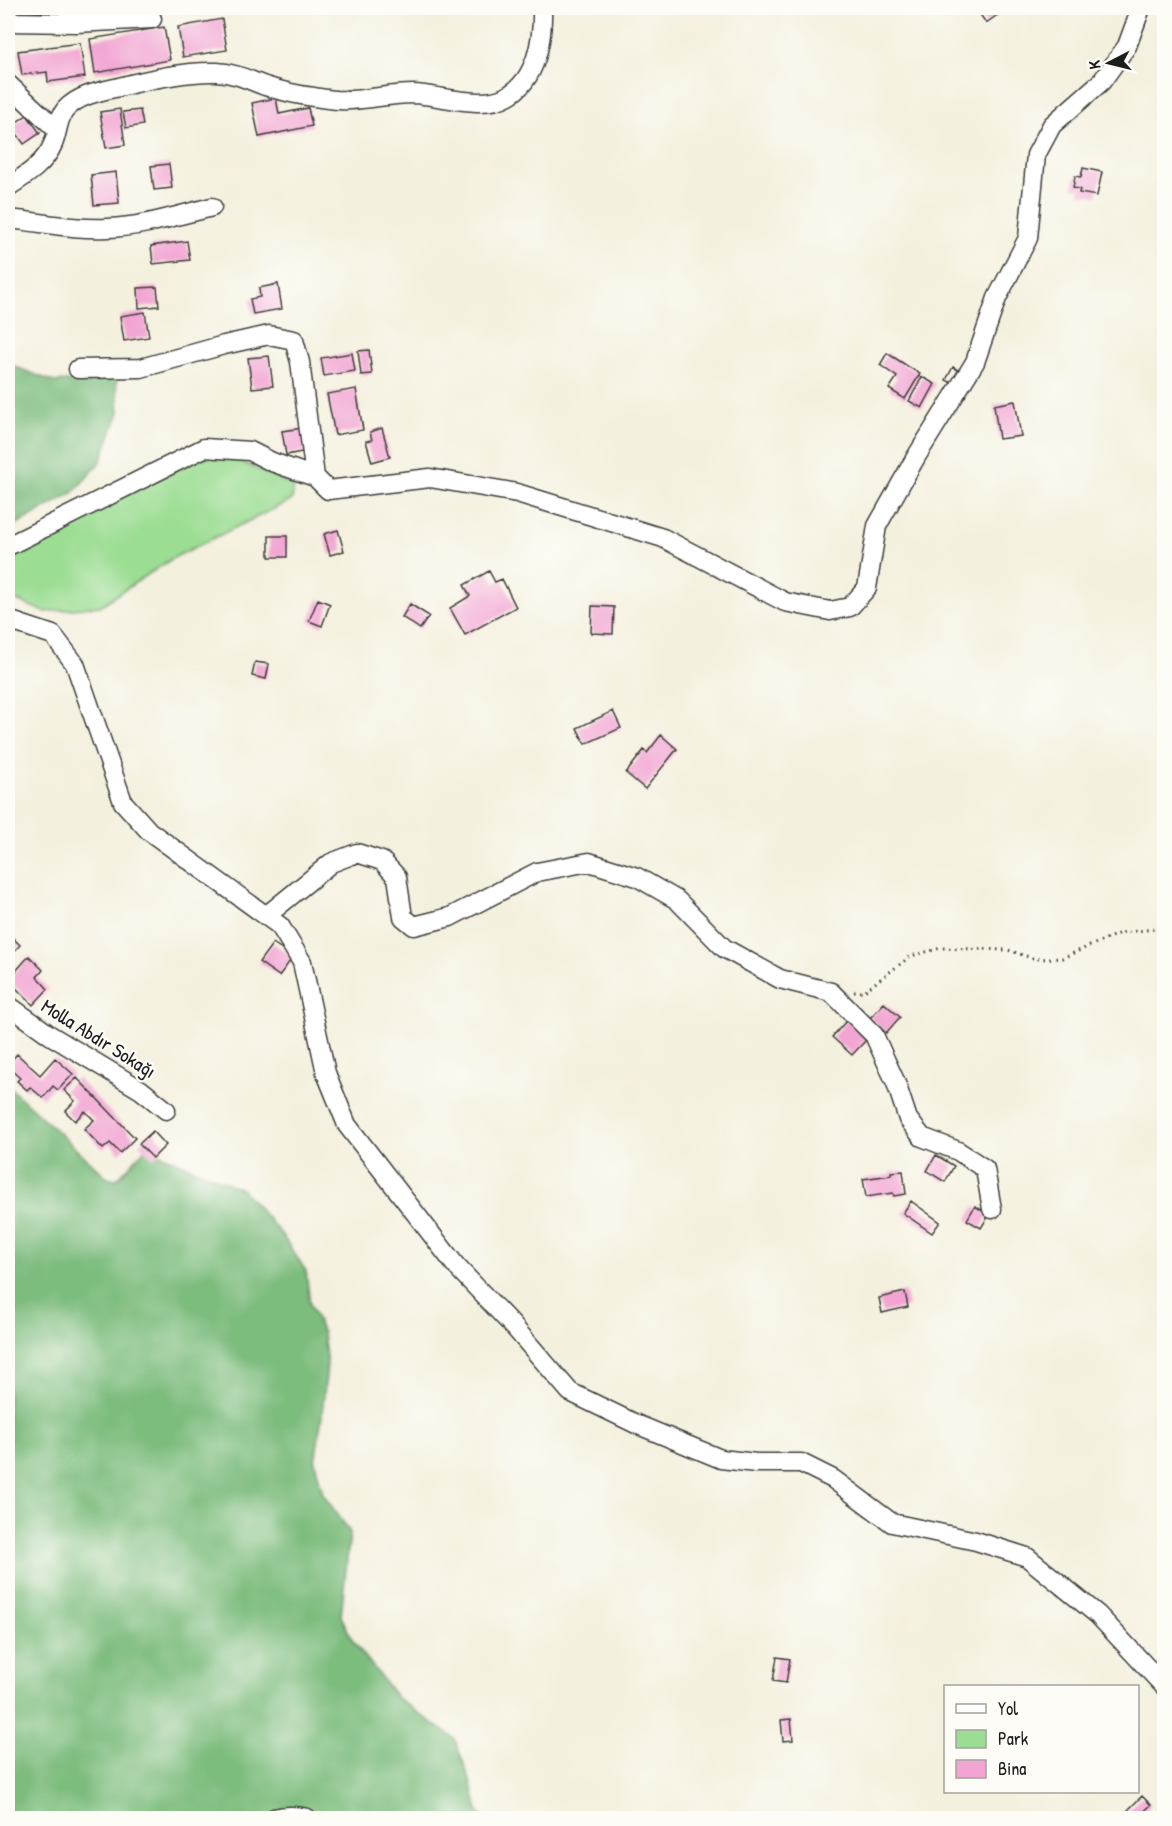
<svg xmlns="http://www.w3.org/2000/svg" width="1172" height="1826" font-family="'Patrick Hand',sans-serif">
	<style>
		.green { fill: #9bdd93; stroke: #5c7c58; stroke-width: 1.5 }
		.forest { fill: #7cbc7d; stroke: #4c6c4c; stroke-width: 1.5 }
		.building { fill: #f2a5d3 }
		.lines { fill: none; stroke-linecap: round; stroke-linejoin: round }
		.minor-casing { stroke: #3c3c39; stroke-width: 21 }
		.path { stroke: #3c3c39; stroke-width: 3; stroke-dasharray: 1.5 4.5; stroke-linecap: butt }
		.minor { stroke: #fff; stroke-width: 18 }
		.labels { text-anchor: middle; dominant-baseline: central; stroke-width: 4.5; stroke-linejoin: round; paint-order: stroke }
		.street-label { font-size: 20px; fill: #1c1c1c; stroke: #fdfcf7 }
	</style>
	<rect width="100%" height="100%" fill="#fdfcf7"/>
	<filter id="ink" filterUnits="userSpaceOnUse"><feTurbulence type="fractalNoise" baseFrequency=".0167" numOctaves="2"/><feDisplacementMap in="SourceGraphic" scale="12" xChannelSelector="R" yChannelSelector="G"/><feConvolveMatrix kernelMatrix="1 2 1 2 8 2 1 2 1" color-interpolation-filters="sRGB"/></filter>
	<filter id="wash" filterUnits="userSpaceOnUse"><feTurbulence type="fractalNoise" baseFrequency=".008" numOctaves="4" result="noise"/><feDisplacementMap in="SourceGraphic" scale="24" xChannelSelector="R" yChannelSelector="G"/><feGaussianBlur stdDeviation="1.35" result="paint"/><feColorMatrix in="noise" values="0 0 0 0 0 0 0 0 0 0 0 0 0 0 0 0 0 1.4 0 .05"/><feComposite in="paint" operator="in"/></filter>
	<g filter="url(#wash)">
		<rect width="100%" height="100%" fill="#f4f0de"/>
		<path class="green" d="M229,456L294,486L292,500L173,558L100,606L45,612L8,597V554L200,458Z"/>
		<path class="forest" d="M8,364L54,382L116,378L119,412L101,461L73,493L8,529Z
			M8,1086L108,1178L117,1179L146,1148L242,1189L282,1235L306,1271L310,1304L323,1333L327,1364L322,1416L315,1462L323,1494L350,1532L341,1616L353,1641L397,1698L454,1738L469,1777L479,1812L485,1818H8Z"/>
		<g id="blocks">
			<path class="building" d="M8,8H75V9L45,11L8,10Z
				M988,8H1005L1006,9L986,23L979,13Z
				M222,19L227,50L183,57L178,27Z
				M164,27L170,60L95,73L90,39Z
				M80,43L85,77L48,82L47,72L22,75L18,51Z
				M276,98L279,114L308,108L312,126L259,137L252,103Z
				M120,109L125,145L106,148L100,112Z
				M140,110L143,125L126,128L123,112Z
				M27,115L40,133L24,144L11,126Z
				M169,164L172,188L154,190L151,166Z
				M1083,168L1102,172L1097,196L1079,193L1080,189L1073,188L1075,176L1081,177Z
				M116,172L119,203L94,205L91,175Z
				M187,241L190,260L153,264L151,246Z
				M278,284L282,309L253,314L250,299L260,297L259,288Z
				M157,287L159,306L139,308L138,288Z
				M145,312L149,337L124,341L120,316Z
				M369,350L372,374L361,375L358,351Z
				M352,353L355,371L324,376L321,358Z
				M887,353L920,374L905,399L889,389L897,377L880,365Z
				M269,356L273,386L252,388L248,358Z
				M953,367L961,372L954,384L946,380Z
				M922,377L935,384L922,408L909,401Z
				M356,389L363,430L335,435L327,394Z
				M1015,401L1021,436L999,439L994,405Z
				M303,428L307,451L286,455L282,431Z
				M382,428L390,457L372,462L366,441L372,440L370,432Z
				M338,530L344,551L330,555L324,534Z
				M269,536H287V557H269Z
				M489,571L495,582L502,579L516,607L465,635L450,608L470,596L464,585Z
				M318,599L330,604L322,626L309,621Z
				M410,604L429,616L420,629L402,617Z
				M592,606L614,607L613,634L591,633Z
				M255,662L269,664L266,679L252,676Z
				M613,711L621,728L585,744L577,728Z
				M661,735L677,749L645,789L626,773L644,750L647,753Z
				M8,933L20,945L8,958Z
				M273,943L293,957L279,976L259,962Z
				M29,956L43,970L37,977L48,989L33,1005L8,980Z
				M884,1003L900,1017L886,1033L870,1018Z
				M847,1020L867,1039L852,1055L832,1037Z
				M17,1054L40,1075L55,1058L73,1074L58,1090L53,1086L43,1098L30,1087L27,1090L17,1081L20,1078L8,1067V1064Z
				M77,1078L135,1138L120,1153L110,1143L103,1149L84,1129L94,1120L85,1111L75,1121L65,1111L75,1101L64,1090Z
				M153,1131L166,1145L153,1158L139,1144Z
				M936,1155L954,1166L945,1182L927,1171Z
				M903,1171L906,1194L894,1196L893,1193L866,1197L863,1179L891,1175V1172Z
				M911,1201L940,1222L932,1233L903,1213Z
				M975,1206L989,1215L981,1228L967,1220Z
				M905,1292L908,1307L882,1313L879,1298Z
				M777,1657L790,1659L786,1683L773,1681Z
				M791,1719L793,1740L783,1741L781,1720Z
				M1142,1796L1151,1805L1137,1818H1134L1127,1811Z"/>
		</g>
	</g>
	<g filter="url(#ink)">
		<use href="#blocks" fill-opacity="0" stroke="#3c3c39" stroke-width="1.5"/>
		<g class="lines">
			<g class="minor-casing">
				<path id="minor" d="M8,22L76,23L152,19
					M8,84L57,130
					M8,187C25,176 45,164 53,144C58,133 57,120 65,110C78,95 101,91 119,87C150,79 185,71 217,72C235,73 249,80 265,86C281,91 297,95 314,97C325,99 338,101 350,100C371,99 392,94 413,94C440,95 483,110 507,96C537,80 543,38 542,8
					M8,219C41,222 75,230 108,228C143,227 178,215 212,207
					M78,369L141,368L224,345L269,335L294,340L300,362L315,477L328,490L430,478L517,493L663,538L785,602L830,611L850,607L867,588L877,526L916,457L975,362L997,298L1028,238L1036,155L1052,125L1102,81L1127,46L1141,8
					M8,546L204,448L250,451L272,462L315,477
					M8,620L53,635L75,664L123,802L149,831L280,926L302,962L326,1073L347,1125L456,1266L514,1327L570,1392L636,1424L721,1459L756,1463H801L833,1479L892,1523L976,1541L1027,1557L1098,1615L1164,1686
					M266,916L331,863L357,853L382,861L397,877L403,917L414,926L450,917L537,872L589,862L637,877L677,900L724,948L780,979L831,992L874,1035L896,1083L908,1119L922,1137L958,1151L985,1169L992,1209
					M8,1005L50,1035L141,1090L166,1110
					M274,1818C286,1815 295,1815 307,1818"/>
			</g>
			<path class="path" d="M854,992H863L911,956L941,948L1008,950L1035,959L1062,958L1120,933L1164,928"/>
			<use href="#minor" class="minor"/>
		</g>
	</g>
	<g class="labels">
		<g class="street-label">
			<text transform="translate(99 1038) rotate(32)">Molla Abdır Sokağı</text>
		</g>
	</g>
	<rect width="1172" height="1826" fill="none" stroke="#fdfcf7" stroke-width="30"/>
	<rect x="944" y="1685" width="195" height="108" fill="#fdfcf7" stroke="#a3a29f" stroke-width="1.5"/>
	<rect x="956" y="1704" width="30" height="9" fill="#ffffff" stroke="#a3a29f" stroke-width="1.5"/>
	<text x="998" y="1715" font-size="18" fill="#1c1c1c">Yol</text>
	<rect x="956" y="1730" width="30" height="18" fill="#9bdd93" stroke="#a3a29f" stroke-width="1.5"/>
	<text x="998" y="1745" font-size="18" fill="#1c1c1c">Park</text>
	<rect x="956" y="1760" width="30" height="18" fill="#f2a5d3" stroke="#a3a29f" stroke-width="1.5"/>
	<text x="998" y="1775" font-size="18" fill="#1c1c1c">Bina</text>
	<g transform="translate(1109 63) rotate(263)" stroke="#fdfcf7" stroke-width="4.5" paint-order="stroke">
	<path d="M0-4.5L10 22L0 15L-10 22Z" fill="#1c1c1c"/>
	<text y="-9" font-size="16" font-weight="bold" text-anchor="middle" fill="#1c1c1c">K</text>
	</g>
</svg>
